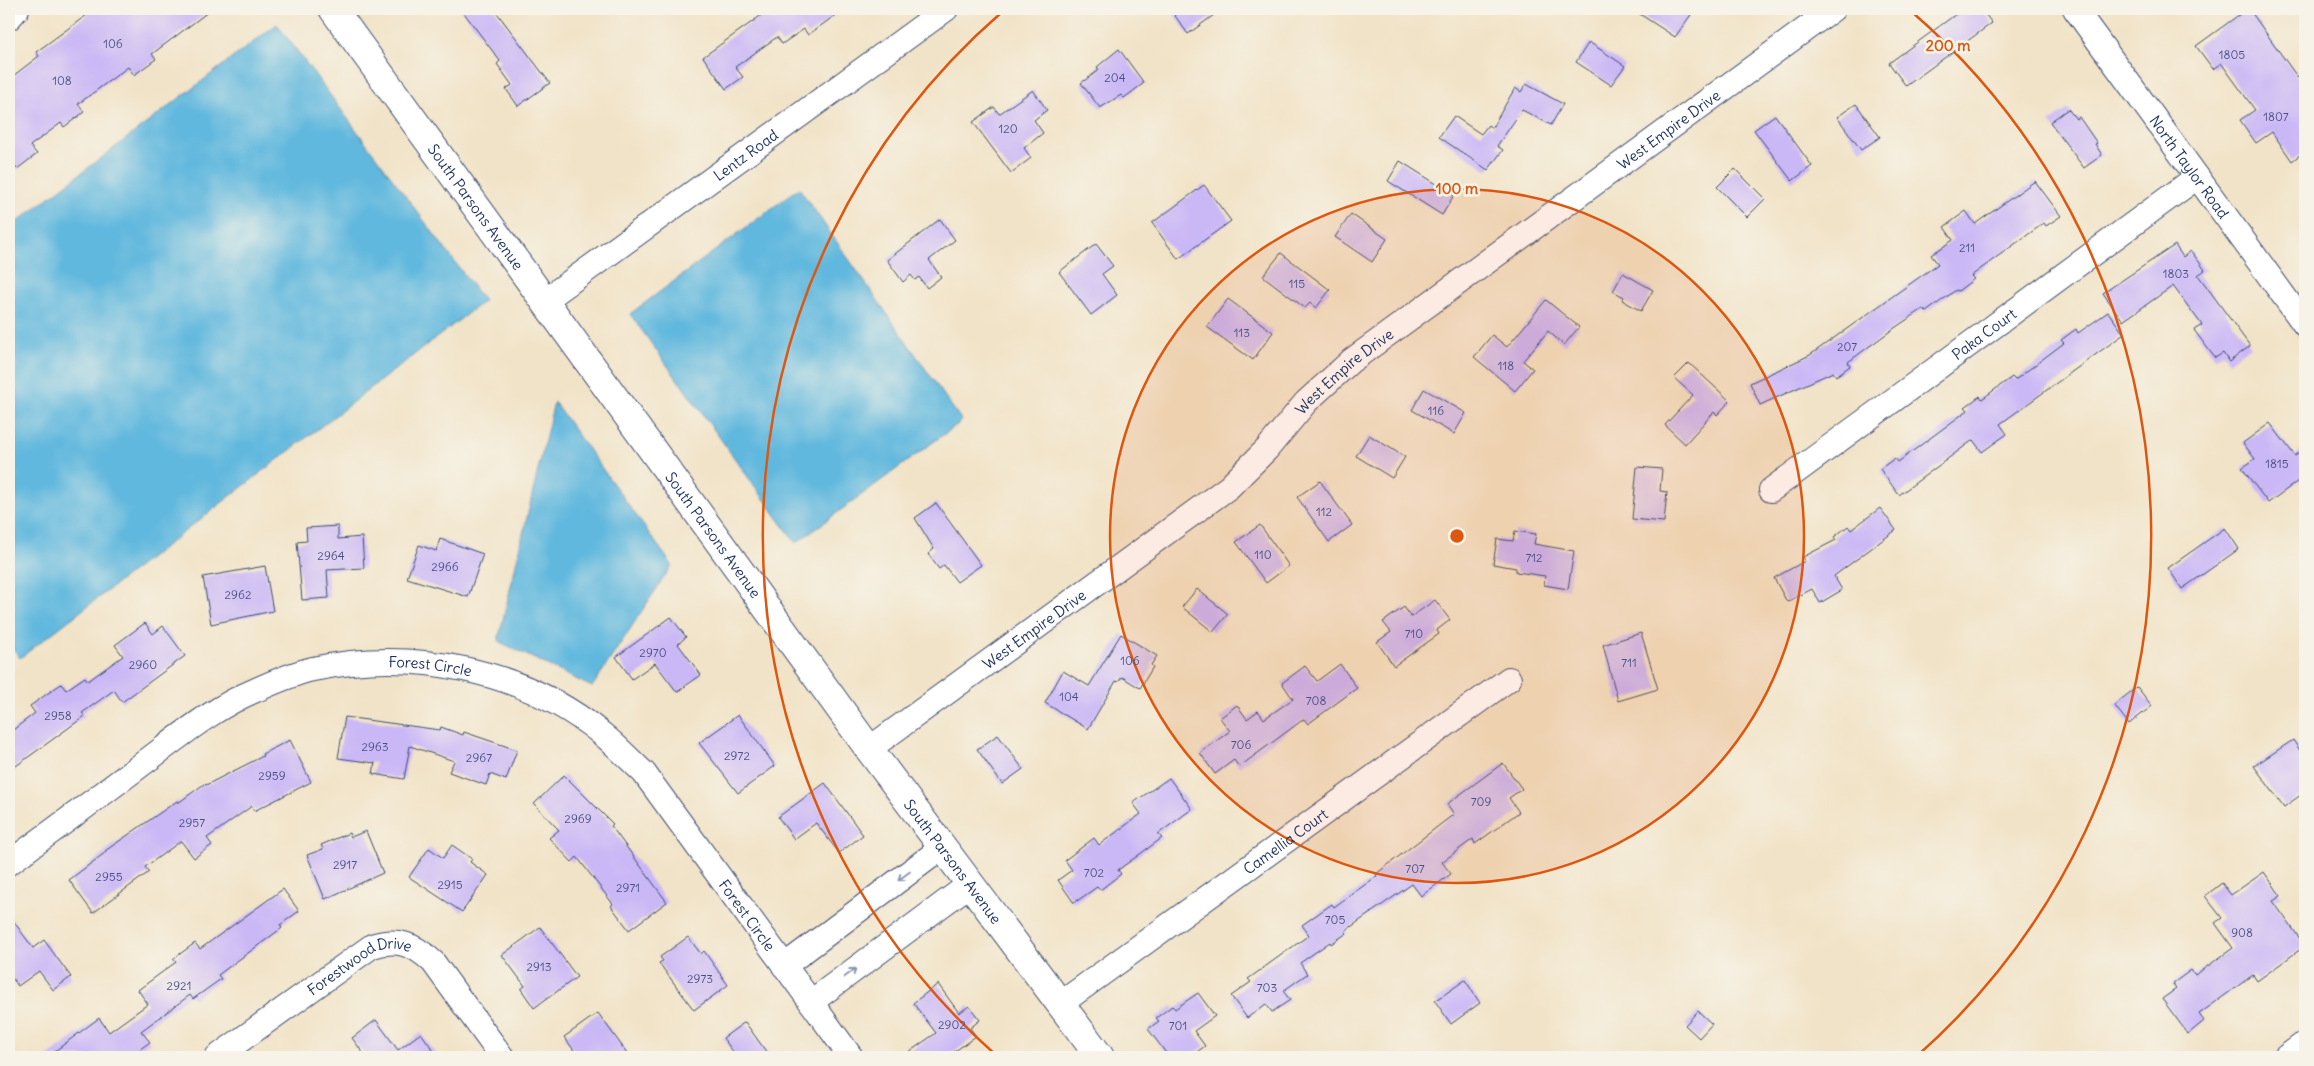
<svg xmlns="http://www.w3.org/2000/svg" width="2314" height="1066" font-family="Delius,sans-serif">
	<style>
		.water { fill: #61b8de; stroke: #3e749e }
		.building { fill: #cab7f6 }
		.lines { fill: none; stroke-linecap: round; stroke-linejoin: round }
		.street-casing { stroke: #3b4a6e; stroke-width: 26 }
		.secondary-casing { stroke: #3b4a6e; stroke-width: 30 }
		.street { stroke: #fff; stroke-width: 24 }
		.secondary { stroke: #fff; stroke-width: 28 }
		.oneway { stroke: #8d97ae }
		.ring { fill: none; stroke: #de5710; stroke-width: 2.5 }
		.labels { text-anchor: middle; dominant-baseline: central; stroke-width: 5; stroke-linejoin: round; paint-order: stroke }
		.number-label { font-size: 12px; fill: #475184 }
		.street-label { font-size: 15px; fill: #1b2f5e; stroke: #f7f3e8 }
		.centre { fill: #de5710; stroke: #f7f3e8; stroke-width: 2.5 }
		.ring-label { font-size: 15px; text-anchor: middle; font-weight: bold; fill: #de5710; stroke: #f7f3e8; stroke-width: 5; stroke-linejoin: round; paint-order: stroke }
	</style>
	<rect width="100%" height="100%" fill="#f7f3e8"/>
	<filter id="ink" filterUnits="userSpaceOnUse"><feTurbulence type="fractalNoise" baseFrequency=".02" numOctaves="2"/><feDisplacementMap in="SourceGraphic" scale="10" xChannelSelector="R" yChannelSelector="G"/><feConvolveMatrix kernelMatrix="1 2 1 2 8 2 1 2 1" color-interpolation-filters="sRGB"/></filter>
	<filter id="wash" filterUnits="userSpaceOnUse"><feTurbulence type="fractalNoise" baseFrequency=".0096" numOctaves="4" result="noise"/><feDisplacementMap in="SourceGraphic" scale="20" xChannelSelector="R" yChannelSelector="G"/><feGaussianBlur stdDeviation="1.12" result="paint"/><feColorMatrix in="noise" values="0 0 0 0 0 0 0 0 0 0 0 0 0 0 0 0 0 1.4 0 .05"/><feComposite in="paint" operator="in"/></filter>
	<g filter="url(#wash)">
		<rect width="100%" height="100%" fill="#f1e3c7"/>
		<path class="water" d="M277,24L484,301L20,658L9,643V228Z
			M799,188L962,421L796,543L630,314Z
			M554,402L672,565L592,687L498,641Z"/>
		<g id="blocks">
			<path class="building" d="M95,9H212L152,54L156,59L134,75L128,67L78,104L84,112L64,127L61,123L30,146L37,154L17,169L9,158V79L39,56L36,52Z
				M461,9H494L550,83L518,106L506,89L512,85L497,64L500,61Z
				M770,9H844L808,35L804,29L782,44L777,37L735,67L743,77L726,89L703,57Z
				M1170,9H1222L1188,34Z
				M1632,9H1695L1675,37Z
				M1963,9H1981L1992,23L1906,86L1889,63Z
				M2247,9H2249L2298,78L2305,72V151L2292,161L2272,132L2256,143L2240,120L2255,110L2221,63L2213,69L2196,46Z
				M1589,42L1625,66L1611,85L1576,62Z
				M1119,49L1144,83L1124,98L1121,95L1100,108L1081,83L1099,70L1097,67Z
				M1526,84L1563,104L1551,125L1522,110L1497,146L1503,150L1488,170L1439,137L1454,116L1481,134L1488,125L1492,128L1515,88L1521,92Z
				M1033,90L1047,110L1034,120L1043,133L1024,148L1031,158L1011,173L973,122L994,107L999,114Z
				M1856,104L1880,137L1861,150L1837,117Z
				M2068,109L2076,119L2079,117L2097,143L2095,144L2102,155L2084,168L2050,122Z
				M1775,115L1812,166L1792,181L1754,130Z
				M1400,161L1454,195L1442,215L1388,181Z
				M1735,169L1765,199L1747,217L1717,187Z
				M2035,181L2061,216L2046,226L2044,223L2001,254L1971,276L1974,279L1958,291L1956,290L1926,312L1923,309L1893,329L1848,362L1850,366L1836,376L1833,372L1760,405L1750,383L1810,355L1938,264L1931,255L1953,240L1944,227L1966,211L1975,224Z
				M1204,185L1231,221L1178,259L1152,223Z
				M1351,214L1387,239L1372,262L1335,237Z
				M940,219L955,240L929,260L941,277L927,288L919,277L915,280L911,275L903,282L887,260Z
				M1096,244L1113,266L1102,274L1117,295L1091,315L1059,272Z
				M2175,245L2183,257L2191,251L2205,270L2198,275L2250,346L2229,362L2223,353L2215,358L2194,330L2202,325L2173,286L2123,321L2103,293Z
				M1281,253L1330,290L1316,308L1310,303L1305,308L1263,276Z
				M1623,273L1653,290L1641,311L1622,300L1624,297L1613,291Z
				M1228,299L1273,332L1253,360L1207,327Z
				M1546,300L1579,327L1564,345L1548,331L1523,361L1533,369L1515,391L1474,357L1492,335L1507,347Z
				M2108,312L2124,334L2000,424L2007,434L1982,452L1973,440L1899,495L1880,469L1895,458L1898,462L1968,410L1965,407L1980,396L1982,399L2012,377L2015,380L2064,343L2061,340L2076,329L2078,333Z
				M1689,363L1730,401L1717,415L1714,412L1685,444L1665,425L1693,395L1674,378Z
				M1424,389L1466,413L1454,434L1412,410Z
				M2270,423L2295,456L2305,448V476L2268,503L2242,468L2255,459L2243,443Z
				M1369,435L1405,457L1392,478L1356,456Z
				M1637,467L1662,469L1660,491L1667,492L1664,522L1632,519Z
				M1320,481L1352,525L1329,542L1297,497Z
				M936,503L981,565L957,582L944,565L939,569L928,554L934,549L915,518Z
				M1880,508L1896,530L1834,576L1842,590L1820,603L1812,589L1787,602L1774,578L1805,561L1803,557L1836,540L1834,537L1848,526L1851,530Z
				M1260,525L1289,566L1266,583L1236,542Z
				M338,526V539L362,537L364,568L327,570L329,598L302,600L297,542L307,541L306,528Z
				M2225,528L2239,549L2182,589L2168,568Z
				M1515,531L1536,534L1534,544L1574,551L1568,589L1544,585L1545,576L1516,572V568L1493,564L1497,539L1513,541Z
				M440,539L483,554L468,597L407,578L419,545L436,551Z
				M265,566L273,611L211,624L203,577Z
				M1197,589L1228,614L1213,632L1182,607Z
				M1435,600L1450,620L1437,630L1439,634L1394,666L1377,642L1391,632L1383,622L1404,607L1411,617Z
				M671,617L686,637L678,644L701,675L677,692L655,663L632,679L616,657Z
				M145,623L153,634L163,626L185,656L122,702L114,690L82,713L85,716L9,771V733L35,713L30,706L61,684L66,690L85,677L88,681L123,656L115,645Z
				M1641,633L1658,689L1618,701L1603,645Z
				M1121,634L1157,656L1151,665L1153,667L1140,688L1122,677L1118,682L1116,681L1088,729L1045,703L1063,671L1089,686Z
				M1340,664L1357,688L1308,724L1304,719L1239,767L1234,760L1215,774L1200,753L1230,731L1220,718L1237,705L1247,719L1258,711L1264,719L1293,699L1282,683L1305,666L1317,681Z
				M2137,687L2152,706L2129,724L2114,705Z
				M738,715L775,766L738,793L699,743Z
				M345,717L440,730L441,727L463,735L464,732L517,750L506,780L490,774L486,785L449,772L454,761L410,746L404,779L373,774L375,763L338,758Z
				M998,735L1023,769L1002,784L977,749Z
				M290,740L311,782L254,811L252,806L207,838L212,845L194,858L181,841L145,867L149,872L93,913L69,880L106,852L105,851L177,801L178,803L204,784L206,785L263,756L262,754Z
				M2293,740L2305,758V792L2284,807L2254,766Z
				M1503,763L1522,789L1509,798L1519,812L1475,844L1473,839L1442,862L1451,874L1421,896L1412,884L1345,931L1347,933L1331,944L1330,942L1300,963L1307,974L1283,991L1290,1000L1272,1012L1266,1004L1247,1018L1231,996L1251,982L1248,979L1309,935L1302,925L1332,904L1334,907L1377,876L1376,874L1454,814L1447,804Z
				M564,775L613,824L611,826L667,902L629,930L611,906L613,904L577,857L572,862L549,838L559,830L534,804Z
				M1169,778L1192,809L1158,834L1162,838L1118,870L1121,874L1100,890L1097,887L1074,903L1058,880L1072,870L1065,860L1094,838L1099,845L1141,814L1133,803Z
				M825,783L863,835L839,853L816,823L794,839L778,817Z
				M366,831L383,873L325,899L307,855L323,849L321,845L349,833L351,837Z
				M452,845L472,859L470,862L488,875L462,912L409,877L429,848L443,858Z
				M2264,872L2281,896L2273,901L2305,946L2257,981L2253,975L2199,1014L2204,1021L2188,1034L2162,999L2176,989L2172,984L2191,970L2195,975L2233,948L2215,923L2222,918L2205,896L2222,883L2231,895Z
				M283,889L299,911L280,925L282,928L218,975L221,979L193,999L190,995L141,1031L150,1042L129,1057H47L99,1018L109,1032L148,1004L138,990L176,962L173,959L195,943L200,949Z
				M9,915L33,948L44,940L71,977L53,990L39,971L18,986L9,974Z
				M540,927L577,977L534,1008L521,989L525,986L502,955Z
				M688,937L701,954L704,951L728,985L694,1010L659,963L663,961L660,957Z
				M1465,980L1480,1003L1451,1024L1435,1001Z
				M938,984L959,1013L969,1006L980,1020L970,1028L976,1036L947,1057H902L936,1033L913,1003Z
				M1198,993L1215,1016L1194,1031L1205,1046L1190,1057H1169L1148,1029L1159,1021L1156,1018L1172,1006L1175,1009Z
				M1698,1011L1712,1024L1699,1038L1685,1025Z
				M598,1013L630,1057H579L564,1037Z
				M376,1020L398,1050L421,1033L438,1057H366L352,1038Z
				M745,1022L770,1057H737L723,1038Z"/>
		</g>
	</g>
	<g filter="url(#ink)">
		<use href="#blocks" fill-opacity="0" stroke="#3b4a6e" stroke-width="1"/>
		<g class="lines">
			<g class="street-casing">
				<g id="street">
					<path id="s1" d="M2075,9L2305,325"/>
					<path d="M9,18L17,9"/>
					<path id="s2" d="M544,301L946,9"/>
					<path id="s3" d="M1771,490L2197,177"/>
					<path id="s4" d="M869,749L1229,487L1267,449L1306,402L1351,361L1833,9"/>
					<path id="s5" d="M9,863C54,830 100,796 145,762C180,736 215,707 256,690C274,682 294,673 313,669C412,648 523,669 602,734C617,746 630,760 644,773L851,1057"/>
					<path d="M784,966L943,847"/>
					<path d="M811,1002L970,884"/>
					<path id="s6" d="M1060,1004L1509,679"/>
					<path id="s7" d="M217,1057L372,946C397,938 414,944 433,962L502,1057"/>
					<path d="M2286,1057L2305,1043"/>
				</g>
			</g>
			<g class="secondary-casing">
				<g id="secondary">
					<path id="s8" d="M333,9L869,749L1100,1057"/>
				</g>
			</g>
			<use href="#street" class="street"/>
			<use href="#secondary" class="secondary"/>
		</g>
		<defs><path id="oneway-shaft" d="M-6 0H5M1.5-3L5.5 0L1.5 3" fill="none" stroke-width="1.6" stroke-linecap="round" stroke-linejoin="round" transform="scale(1.25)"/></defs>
		<g class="oneway">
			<use href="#oneway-shaft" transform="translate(904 876) rotate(143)"/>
			<use href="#oneway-shaft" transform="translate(850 973) rotate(-37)"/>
		</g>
	</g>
	<circle cx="1457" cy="536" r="347" fill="#de5710" fill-opacity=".12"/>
	<g class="ring">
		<circle cx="1457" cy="536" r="347"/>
		<path d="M997 1056A694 694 0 0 1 1002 12M1912 12A694 694 0 0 1 1917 1056"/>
	</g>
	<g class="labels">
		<g class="number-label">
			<text x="113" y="43">106</text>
			<text x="2232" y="54">1805</text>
			<text x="1115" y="77">204</text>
			<text x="62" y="80">108</text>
			<text x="2276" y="116">1807</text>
			<text x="1008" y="128">120</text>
			<text x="1967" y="247">211</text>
			<text x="2176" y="273">1803</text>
			<text x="1297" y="283">115</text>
			<text x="1242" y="332">113</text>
			<text x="1847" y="346">207</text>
			<text x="1506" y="365">118</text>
			<text x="1436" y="410">116</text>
			<text x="2277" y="463">1815</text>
			<text x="1324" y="511">112</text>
			<text x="1263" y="554">110</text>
			<text x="331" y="555">2964</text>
			<text x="1534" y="557">712</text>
			<text x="445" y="566">2966</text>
			<text x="238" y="594">2962</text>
			<text x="1414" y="633">710</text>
			<text x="653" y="652">2970</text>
			<text x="1130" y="660">106</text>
			<text x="1629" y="662">711</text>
			<text x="143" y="664">2960</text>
			<text x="1069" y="696">104</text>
			<text x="1316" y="700">708</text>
			<text x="58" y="715">2958</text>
			<text x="1241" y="744">706</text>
			<text x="375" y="746">2963</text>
			<text x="737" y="755">2972</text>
			<text x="479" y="757">2967</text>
			<text x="272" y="775">2959</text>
			<text x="1481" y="801">709</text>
			<text x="578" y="818">2969</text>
			<text x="192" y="822">2957</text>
			<text x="345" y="864">2917</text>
			<text x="1415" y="868">707</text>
			<text x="1094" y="872">702</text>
			<text x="109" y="876">2955</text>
			<text x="450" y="884">2915</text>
			<text x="628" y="887">2971</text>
			<text x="1335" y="919">705</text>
			<text x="2242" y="932">908</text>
			<text x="539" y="966">2913</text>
			<text x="700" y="978">2973</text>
			<text x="179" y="985">2921</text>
			<text x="1267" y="987">703</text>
			<text x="952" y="1024">2902</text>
			<text x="1178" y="1025">701</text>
		</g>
		<g class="street-label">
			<text stroke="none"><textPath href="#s4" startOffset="1014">West Empire Drive</textPath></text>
			<text stroke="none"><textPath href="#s2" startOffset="249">Lentz Road</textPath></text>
			<text stroke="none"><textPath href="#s1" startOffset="195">North Taylor Road</textPath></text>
			<text stroke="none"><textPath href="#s8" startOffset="244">South Parsons Avenue</textPath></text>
			<text stroke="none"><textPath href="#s3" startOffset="264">Paka Court</textPath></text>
			<text stroke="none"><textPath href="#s4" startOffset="609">West Empire Drive</textPath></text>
			<text stroke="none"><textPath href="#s8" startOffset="649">South Parsons Avenue</textPath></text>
			<text stroke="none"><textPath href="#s4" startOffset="204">West Empire Drive</textPath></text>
			<text stroke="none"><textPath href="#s5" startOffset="481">Forest Circle</textPath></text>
			<text stroke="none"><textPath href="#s6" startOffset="278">Camellia Court</textPath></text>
			<text stroke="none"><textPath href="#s8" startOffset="1054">South Parsons Avenue</textPath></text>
			<text stroke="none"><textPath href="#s5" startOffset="902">Forest Circle</textPath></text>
			<text stroke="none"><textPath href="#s7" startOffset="172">Forestwood Drive</textPath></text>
		</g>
	</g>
	<circle cx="1457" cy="536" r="8" class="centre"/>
	<g class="ring-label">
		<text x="1948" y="51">200 m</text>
		<text x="1457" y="194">100 m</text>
	</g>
	<rect width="2314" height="1066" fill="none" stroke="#f7f3e8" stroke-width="30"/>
</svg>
